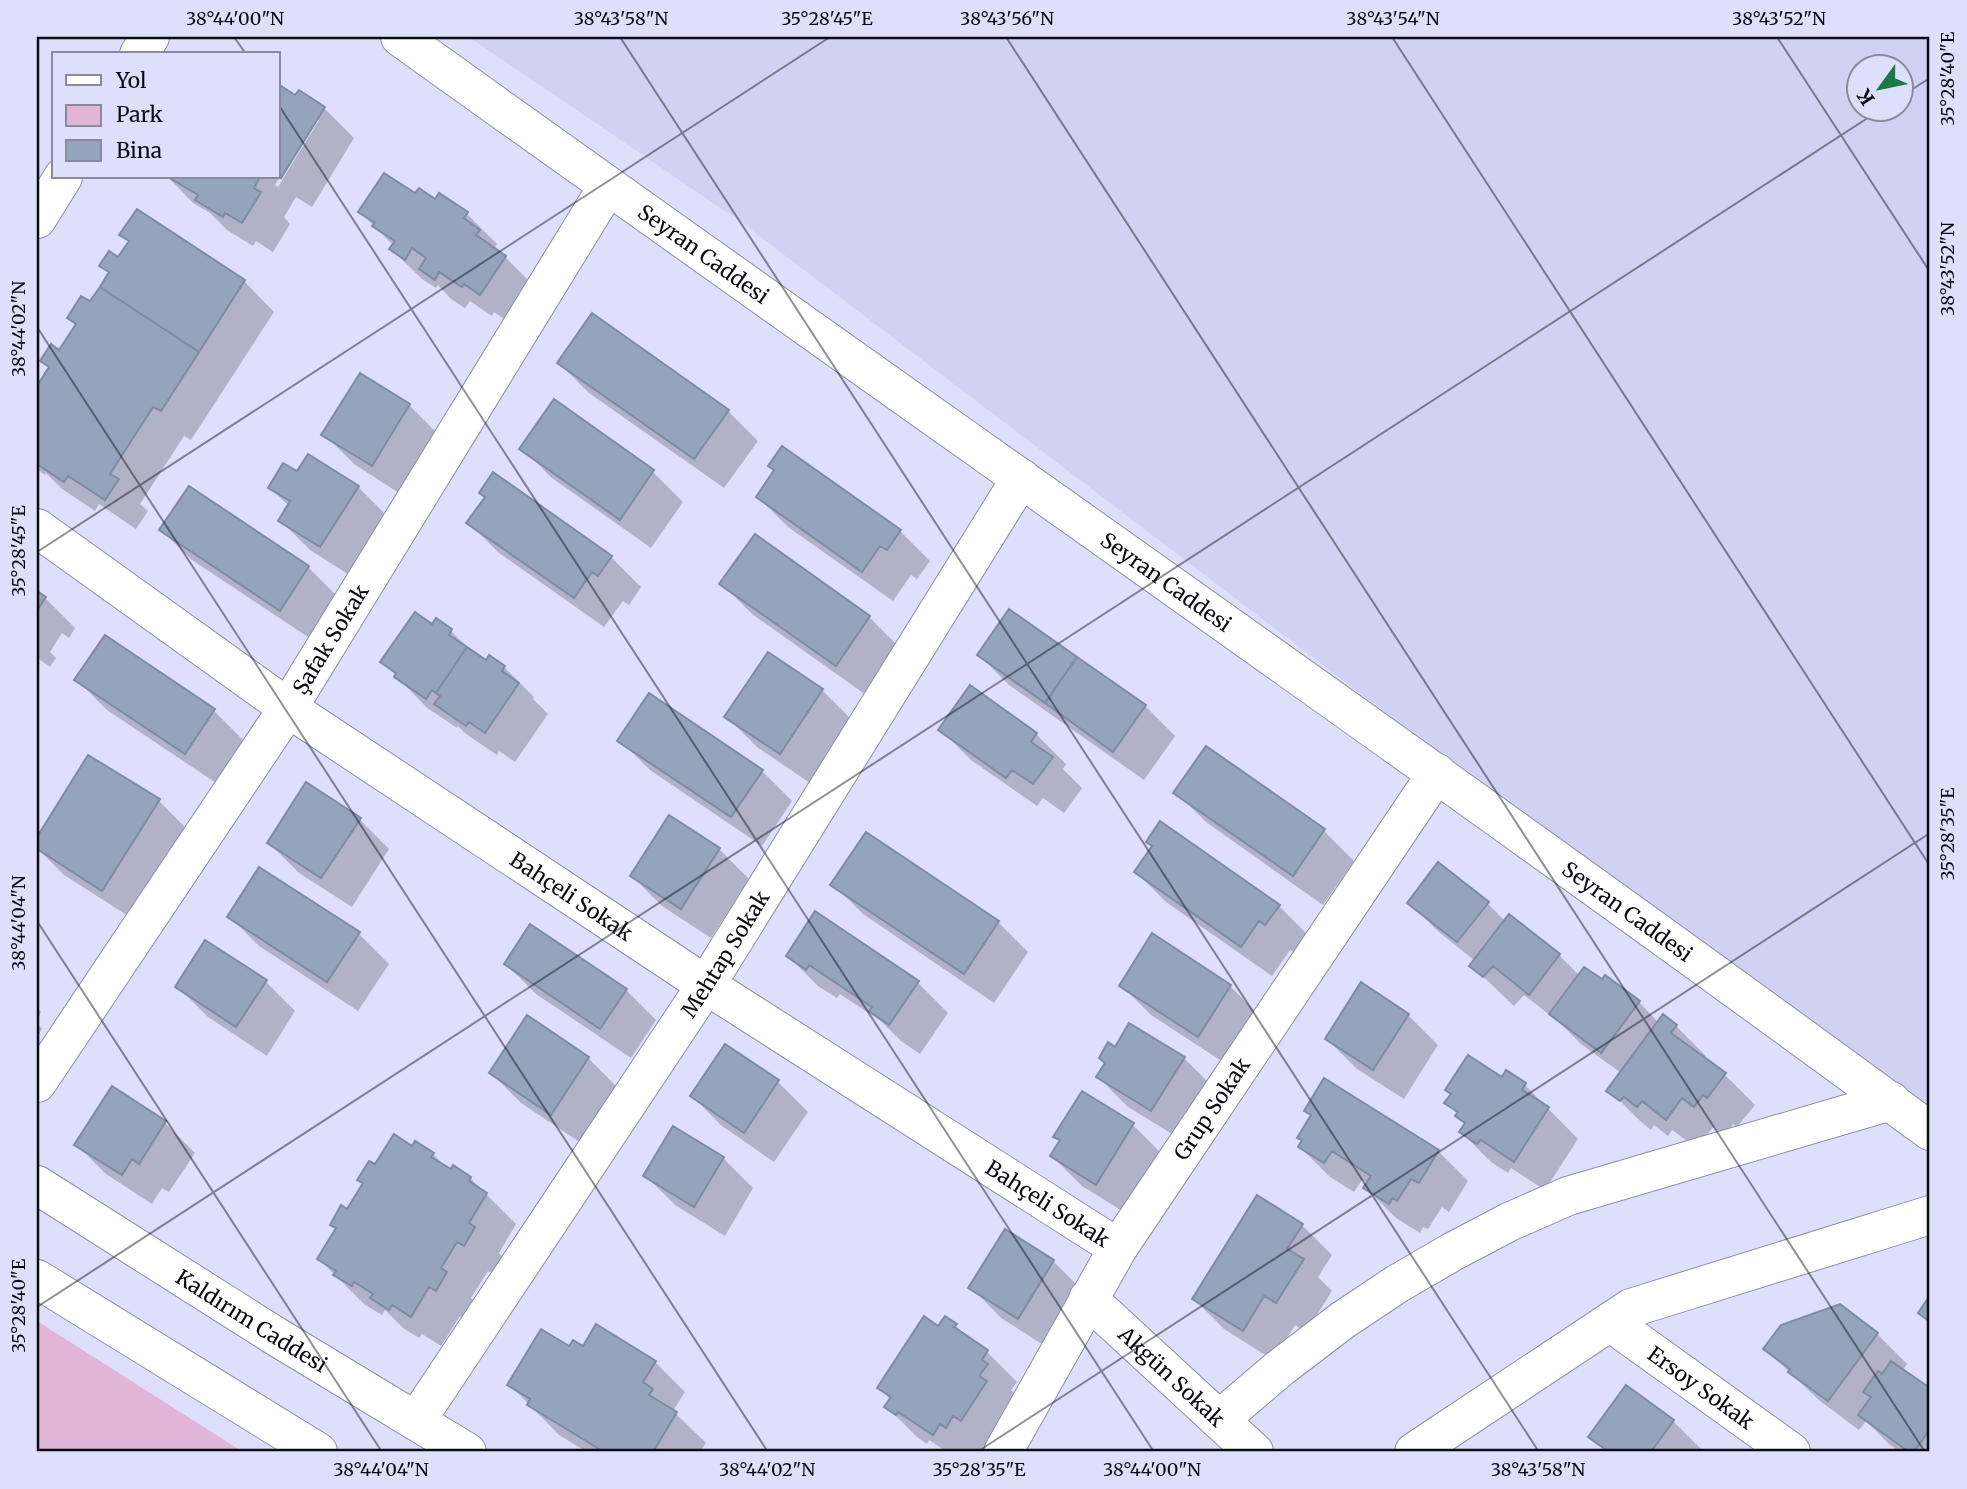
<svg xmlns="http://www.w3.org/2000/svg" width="1967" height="1489" font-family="Merriweather,serif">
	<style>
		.built { fill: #d0d2f3; fill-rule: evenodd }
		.green { fill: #e0b5d7 }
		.shadow { fill: #0003; fill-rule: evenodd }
		.building { fill: #95a4bb; stroke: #7d8ca2; stroke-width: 2 }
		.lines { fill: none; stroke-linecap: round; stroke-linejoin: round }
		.minor-casing { stroke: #8d8ea7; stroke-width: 40 }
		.minor { stroke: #fff; stroke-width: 38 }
		.ticks { fill: none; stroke: #0b0b14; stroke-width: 2; stroke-opacity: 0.45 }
		.labels { text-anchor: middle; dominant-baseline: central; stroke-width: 5; stroke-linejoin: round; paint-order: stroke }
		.street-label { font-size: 21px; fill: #0b0b14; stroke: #dedffa }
		.neatline { fill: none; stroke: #0b0b14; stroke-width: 2.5 }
		.ticks-label { font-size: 18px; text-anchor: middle; fill: #0b0b14 }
	</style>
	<rect width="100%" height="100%" fill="#dedffa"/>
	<path class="built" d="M469,37H1930V1127L741,222ZM1858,66H1900V108H1858Z"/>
	<path class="green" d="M37,1321L243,1452H37Z"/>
	<path class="shadow" d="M278,85L296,98L324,108L354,138L312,207L296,197L284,217L290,224L273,252L256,241L253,246L227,230L210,213L193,203L168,177H278ZM317,118L319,120L278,187L275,185Z
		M415,196L435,201L467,214L497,244L495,247L535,287L511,324L494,312L492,316L470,301L465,308L451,299L438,285L436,288L422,279L391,249L394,246L360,212Z
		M137,211L244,281L274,312L191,440L184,436L140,504L148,511L136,529L99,504L95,511L62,489L46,473L45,475L37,469V389L50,368L42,360L60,352L77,325L69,317L91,304L110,274L102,266L119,260L130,242L122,234Z
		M559,363L728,411L758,441L724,488L589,393Z
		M554,402L653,472L683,502L651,548L552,478L522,448Z
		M409,405L439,435L402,495L354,464L324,434Z
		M770,466L900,531L930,561L917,579L911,575L893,601L788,527L758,497L775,471Z
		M298,473L358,487L388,517L351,576L310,550L280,520L289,506L270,488Z
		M189,488L308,567L338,597L311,639L192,560L161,530Z
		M469,523L611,557L641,587L629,605L623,601L604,627L499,553Z
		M722,584L869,617L899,647L866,695L752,614Z
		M37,593L45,598L75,628L69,638L62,633L50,652L56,658L50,667L39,659L37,662Z
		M433,626L451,631L475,655L486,662L504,667L534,697L533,699L548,714L515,762L499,751L497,755L466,734L458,726L457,728L426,707L383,662Z
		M105,638L214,711L244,741L216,783L107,710L77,680Z
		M979,655L1145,706L1175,736L1144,780L1009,685Z
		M822,690L852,720L810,783L757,747L727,717Z
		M941,730L1036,734L1066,764L1063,769L1082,788L1064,813L1043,798L1037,806L971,760Z
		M620,740L762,771L792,801L762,846L650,770Z
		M1207,749L1324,831L1354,861L1323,905L1206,822L1176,792Z
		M89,757L159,801L189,831L133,919L64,875L37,848V840Z
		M670,817L719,849L749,879L711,938L662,906L632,876Z
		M359,819L389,849L352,907L299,873L269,843Z
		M866,834L998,922L1028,952L994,1003L863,914L833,884Z
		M1438,865L1488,904L1506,922L1510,917L1559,955L1580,976L1639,1002L1659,1023L1664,1017L1676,1026L1706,1056L1704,1059L1725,1075L1755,1105L1737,1127L1733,1124L1725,1136L1713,1127L1697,1148L1672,1130L1668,1136L1654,1125L1651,1130L1639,1120L1609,1090L1621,1073L1581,1044L1560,1023L1524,995L1514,1006L1471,965L1475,961L1439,932L1409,903Z
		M260,869L359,934L389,964L358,1011L259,946L229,916Z
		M1136,872L1279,906L1309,936L1296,954L1290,950L1272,976L1166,902Z
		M1153,936L1230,986L1260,1016L1229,1066L1151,1015L1121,985Z
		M788,956L918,983L948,1013L920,1054L901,1041L882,1022L840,994L837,998L818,986Z
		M506,964L626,990L656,1020L631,1058L536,994Z
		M265,981L295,1011L267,1056L208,1017L178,987Z
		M37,1008L41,1012L37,1020Z
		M1408,1015L1438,1045L1404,1099L1357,1069L1327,1039Z
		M37,1023L42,1029L37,1037Z
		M1116,1049L1184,1058L1214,1088L1182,1140L1128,1107L1098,1077Z
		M588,1058L618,1088L581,1143L521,1103L491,1073Z
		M1503,1079L1525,1085L1578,1139L1545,1190L1511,1168L1508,1173L1491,1162L1461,1132L1466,1124L1447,1103Z
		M1325,1080L1438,1151L1468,1181L1449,1212L1442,1207L1428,1229L1423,1227L1420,1233L1396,1218L1366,1188L1368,1183L1362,1180L1354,1192L1330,1177L1300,1147L1313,1117L1306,1110Z
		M778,1082L808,1112L774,1162L722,1126L692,1096Z
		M113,1089L165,1123L195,1153L169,1192L162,1188L152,1204L106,1174L76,1144Z
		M1133,1125L1163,1155L1127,1214L1082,1186L1052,1156L1061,1142L1055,1136Z
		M674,1128L723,1158L753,1188L725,1236L675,1205L645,1175Z
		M413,1148L433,1154L449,1170L470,1178L516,1224L499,1253L504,1258L494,1275L488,1271L471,1298L476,1303L466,1319L460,1316L441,1346L422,1334L419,1338L403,1328L385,1310L382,1315L365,1305L319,1259L337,1229L332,1224L348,1212L364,1185L359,1180L375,1167Z
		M1302,1225L1332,1255L1318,1277L1332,1291L1306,1332L1295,1325L1273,1360L1224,1329L1194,1299Z
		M1053,1261L1083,1291L1048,1348L1001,1318L971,1287Z
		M955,1325L971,1341L987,1352L1017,1382L1011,1390L1017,1396L991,1450L984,1445L979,1452H947L929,1440L927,1444L917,1437L887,1407L891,1400L879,1388L939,1328Z
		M1877,1334L1907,1364L1902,1371L1930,1390V1452H1900L1890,1445L1866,1421L1859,1430L1820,1401L1765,1349Z
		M569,1348L583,1349L655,1362L685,1392L673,1411L706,1443L700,1452H587L559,1435L510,1385Z
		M1626,1387L1673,1421L1704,1452H1606L1591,1437Z"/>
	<path class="building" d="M278,84L295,95L299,90L325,107L281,178L278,176Z
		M384,173L415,193L419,188L435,199L439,193L468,212L464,218L480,230L476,235L506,256L480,295L464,284L462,287L439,272L435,280L419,269L426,258L412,248L405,260L389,249L395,241L372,226L375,223L358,212Z
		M168,177H260L254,188L261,192L242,223L225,213L223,217L195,200L198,195Z
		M137,209L245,280L199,352L100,287L109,272L99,266L109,251L118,257L129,241L119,235Z
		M100,287L199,352L161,411L153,407L110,474L119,479L105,500L68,476L64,482L37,464V386L49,367L40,361L51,344L59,350L76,324L67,318L81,296L90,301Z
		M592,313L729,410L694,459L557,363Z
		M360,373L410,404L372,466L321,435Z
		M554,399L654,470L620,520L519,449Z
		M782,446L901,530L887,550L880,546L862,572L756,497L774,470L768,466Z
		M308,454L359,486L320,547L278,521L290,501L268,488L283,463L297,471Z
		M493,472L612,556L598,576L592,572L574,598L466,523L485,497L479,493Z
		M189,486L309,566L280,611L159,530Z
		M755,534L870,616L836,666L719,584Z
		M37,591L46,597L38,609L37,608Z
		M1009,609L1077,657L1045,703L977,655Z
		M415,612L432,624L436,618L452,629L449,635L467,647L436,693L432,690L426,699L394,677L396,673L380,662Z
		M105,635L215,709L185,754L74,680Z
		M467,647L486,660L489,655L505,666L502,671L519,683L485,733L469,722L466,726L434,704L440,696L436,693Z
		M768,652L823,689L780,754L724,717Z
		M1077,657L1146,705L1113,752L1045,703Z
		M970,685L1037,733L1031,742L1053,757L1033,784L1012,770L1006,778L938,730Z
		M649,693L763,770L731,817L617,741Z
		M1206,746L1325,829L1293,876L1173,793Z
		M88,755L160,799L102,891L37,849V837Z
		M306,782L361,818L321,878L267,843Z
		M669,815L720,848L681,909L630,876Z
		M1160,821L1280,905L1265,925L1259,921L1241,947L1134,872L1152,846L1146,842Z
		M866,832L999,921L964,974L830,885Z
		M1438,862L1489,902L1457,942L1407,903Z
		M259,867L360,932L327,982L227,917Z
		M815,911L919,981L889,1025L869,1011L872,1007L809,965L806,970L786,956Z
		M1509,914L1560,954L1529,995L1493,966L1483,977L1469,966Z
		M530,924L627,989L600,1029L504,964Z
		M1152,933L1231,985L1198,1037L1119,986Z
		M205,940L267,980L236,1027L175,987Z
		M1584,967L1602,979L1605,975L1640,1001L1601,1053L1549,1014Z
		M1361,982L1409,1014L1373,1070L1325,1039Z
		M1663,1014L1677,1025L1671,1033L1726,1073L1707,1098L1703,1095L1694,1107L1682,1098L1666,1120L1642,1101L1637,1107L1624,1097L1620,1101L1606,1091Z
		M527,1015L589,1057L551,1115L489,1073Z
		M1129,1023L1185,1057L1151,1111L1096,1077L1105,1063L1099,1058L1108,1042L1115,1047Z
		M725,1044L779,1080L744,1133L690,1096Z
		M1468,1055L1502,1077L1506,1070L1526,1083L1522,1090L1549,1107L1514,1162L1481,1140L1477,1144L1459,1132L1465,1123L1455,1116L1458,1112L1444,1103L1451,1094L1445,1090Z
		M1324,1078L1439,1150L1419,1183L1411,1179L1397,1201L1393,1198L1389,1204L1363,1188L1371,1176L1332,1151L1324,1163L1298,1147L1302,1140L1297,1138L1311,1115L1304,1111Z
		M112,1086L166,1121L139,1164L132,1159L122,1175L74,1145Z
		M1082,1091L1134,1123L1096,1185L1050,1156L1060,1140L1053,1137Z
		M673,1126L724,1157L694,1207L643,1176Z
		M394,1134L412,1146L415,1141L434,1153L431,1157L451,1169L453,1165L471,1177L469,1181L487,1193L469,1223L475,1227L464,1246L457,1242L441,1268L447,1272L436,1291L429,1287L411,1317L392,1305L389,1310L370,1298L373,1294L354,1282L352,1286L333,1275L336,1271L317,1259L336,1228L330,1225L341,1205L347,1209L363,1183L357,1180L369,1161L375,1164Z
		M1257,1195L1303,1224L1287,1249L1304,1259L1276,1303L1264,1296L1243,1331L1192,1299Z
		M1005,1229L1054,1260L1018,1319L968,1288Z
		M1930,1295V1322L1918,1313Z
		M1840,1304L1878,1333L1828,1401L1788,1372L1790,1369L1763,1349L1781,1325Z
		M924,1316L938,1326L945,1316L957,1324L954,1327L988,1350L982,1360L988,1364L979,1376L987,1381L961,1421L953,1416L946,1428L940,1424L933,1435L898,1412L896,1415L884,1407L891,1397L877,1388Z
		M596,1324L656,1361L643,1382L653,1389L649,1395L677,1412L653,1452H604L527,1405L530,1399L507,1385L541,1329L569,1346L573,1340L583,1346Z
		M1891,1361L1930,1388V1429L1914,1452H1909L1858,1415L1871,1397L1863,1392L1878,1371L1882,1374Z
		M1626,1385L1674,1420L1651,1452H1609L1588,1437Z"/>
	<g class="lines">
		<g class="minor-casing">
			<g id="minor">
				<path id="s1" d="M400,37C909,402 1425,760 1930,1131"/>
				<path d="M139,54L150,37"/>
				<path d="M37,219L63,177"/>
				<path id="s2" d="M37,528L288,708L706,985L1118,1248"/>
				<path id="s3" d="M37,1083L288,708L608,186"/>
				<path id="s4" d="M37,1185L272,1334L467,1452"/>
				<path d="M37,1279L318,1452"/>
				<path id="s5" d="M1088,1299L1254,1452"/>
				<path id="s6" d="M1610,1322L1791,1452"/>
				<path d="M1219,1420L1280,1368L1343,1320L1397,1284L1452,1252L1509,1222L1568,1196L1891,1101"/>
				<path id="s7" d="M416,1421L706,985L1021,478"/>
				<path id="s8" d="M1003,1452L1118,1248L1437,773"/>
				<path d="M1414,1452L1631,1308L1930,1215"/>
			</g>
		</g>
		<use href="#minor" class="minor"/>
	</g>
	<path class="ticks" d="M234,37L246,54M620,37L1539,1452M1006,37L1925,1452M1392,37L1930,866M1777,37L1930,272M1900,97L1930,78M278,104L1154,1452M37,327L768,1452M37,552L830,37M37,921L382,1452M37,1307L1883,108M977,1452L1930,833"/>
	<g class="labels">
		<g class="street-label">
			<text stroke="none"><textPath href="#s1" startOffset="373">Seyran Caddesi</textPath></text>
			<text stroke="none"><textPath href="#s1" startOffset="940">Seyran Caddesi</textPath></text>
			<text stroke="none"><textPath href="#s3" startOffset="532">Şafak Sokak</textPath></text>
			<text stroke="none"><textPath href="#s2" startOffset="649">Bahçeli Sokak</textPath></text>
			<text stroke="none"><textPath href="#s1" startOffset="1507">Seyran Caddesi</textPath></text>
			<text stroke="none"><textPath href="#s7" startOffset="560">Mehtap Sokak</textPath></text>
			<text stroke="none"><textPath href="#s8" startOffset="402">Grup Sokak</textPath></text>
			<text stroke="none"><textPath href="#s2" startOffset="1216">Bahçeli Sokak</textPath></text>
			<text stroke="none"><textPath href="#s4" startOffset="254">Kaldırım Caddesi</textPath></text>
			<text stroke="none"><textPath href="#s5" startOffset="114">Akgün Sokak</textPath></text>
			<text stroke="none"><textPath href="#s6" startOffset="112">Ersoy Sokak</textPath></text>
		</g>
	</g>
	<rect width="1967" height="1489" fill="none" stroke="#dedffa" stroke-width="77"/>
	<rect x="52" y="52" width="228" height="126" fill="#dedffa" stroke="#8a8a9e" stroke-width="2"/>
	<rect x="66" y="75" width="35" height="10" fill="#ffffff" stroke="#8a8a9e" stroke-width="2"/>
	<text x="116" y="88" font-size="21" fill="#0b0b14">Yol</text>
	<rect x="66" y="105" width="35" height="21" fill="#e0b5d7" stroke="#8a8a9e" stroke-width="2"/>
	<text x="116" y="122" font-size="21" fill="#0b0b14">Park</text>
	<rect x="66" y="140" width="35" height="21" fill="#95a4bb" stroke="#8a8a9e" stroke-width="2"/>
	<text x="116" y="158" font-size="21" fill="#0b0b14">Bina</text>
	<g transform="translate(1880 88) rotate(237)"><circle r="33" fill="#dedffa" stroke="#8a8a9e" stroke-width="2"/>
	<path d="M0-5L12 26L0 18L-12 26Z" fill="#1c774b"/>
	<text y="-10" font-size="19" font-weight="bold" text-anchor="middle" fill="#0b0b14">K</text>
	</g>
	<rect x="38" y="38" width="1890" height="1412" class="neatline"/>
	<g class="ticks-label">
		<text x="235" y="25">38°44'00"N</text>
		<text x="621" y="25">38°43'58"N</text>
		<text x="827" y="25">35°28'45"E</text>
		<text x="1007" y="25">38°43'56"N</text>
		<text x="1393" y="25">38°43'54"N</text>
		<text x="1779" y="25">38°43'52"N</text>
		<text transform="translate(1948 79) rotate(-90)" y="6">35°28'40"E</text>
		<text transform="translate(1948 269) rotate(-90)" y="6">38°43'52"N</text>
		<text transform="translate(19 329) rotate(-90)" y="6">38°44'02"N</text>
		<text transform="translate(19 551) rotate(-90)" y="6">35°28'45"E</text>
		<text transform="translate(1948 834) rotate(-90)" y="6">35°28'35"E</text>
		<text transform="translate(19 923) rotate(-90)" y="6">38°44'04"N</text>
		<text transform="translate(19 1306) rotate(-90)" y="6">35°28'40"E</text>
		<text x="381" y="1476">38°44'04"N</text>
		<text x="767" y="1476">38°44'02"N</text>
		<text x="979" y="1476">35°28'35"E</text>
		<text x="1152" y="1476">38°44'00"N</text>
		<text x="1538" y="1476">38°43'58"N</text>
	</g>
</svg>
